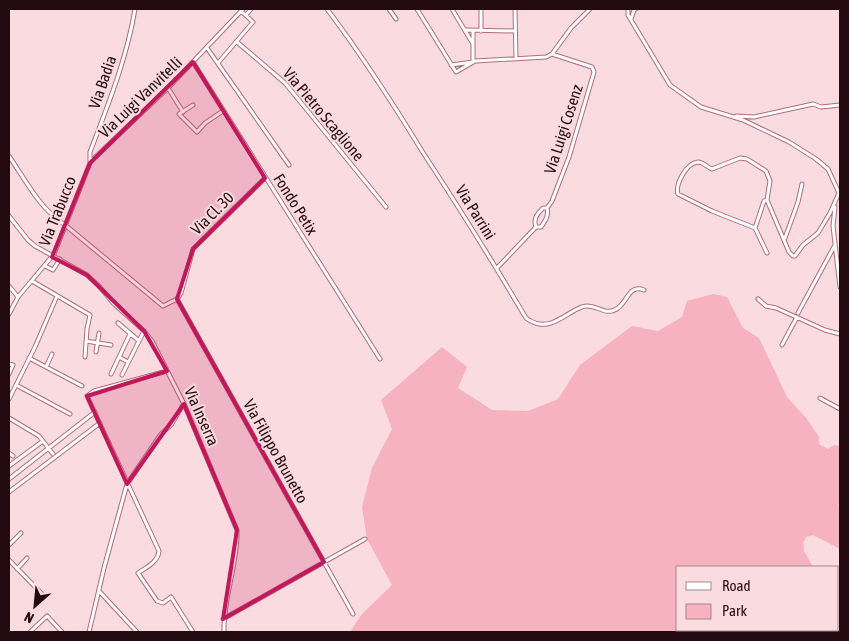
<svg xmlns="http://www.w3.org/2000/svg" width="849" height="641" font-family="'Asap Condensed',sans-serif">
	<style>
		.green { fill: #f6b2bf }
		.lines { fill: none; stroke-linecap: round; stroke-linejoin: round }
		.minor-casing { stroke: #af6d7b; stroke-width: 5 }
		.minor { stroke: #fff; stroke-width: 3 }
		.marked { fill: #c2185b; fill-opacity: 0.2; stroke: #c2185b; stroke-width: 4; stroke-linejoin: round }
		.labels { text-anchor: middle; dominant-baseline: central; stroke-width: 4; stroke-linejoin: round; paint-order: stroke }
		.street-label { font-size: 16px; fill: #230a10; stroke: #fadbe0 }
	</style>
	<rect width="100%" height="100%" fill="#fadbe0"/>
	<path class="green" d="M713,294L727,297L743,328L759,338L787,397L807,419L819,437V444L828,449L834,445L840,446V502L838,505L840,508V549L813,535L806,537L803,543L804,551L813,567H678V630H833V632H350L362,614L392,585L367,539L362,507L372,468L392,429L381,400L442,347L467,367L458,388L492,410L528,411L558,399L580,365L632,326L658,331L682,317L687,301Z"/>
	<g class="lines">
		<g class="minor-casing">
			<path id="minor" d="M327,9C361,54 392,102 422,151C458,206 493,262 526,318C545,332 558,320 575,310C578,309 582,306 586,306C598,305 606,317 618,308C628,301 629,284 644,290
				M389,9L396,19
				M417,9L456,72L475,61L546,57L552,54L571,28L590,9
				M515,9L516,59
				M628,9V15L670,85L701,107L743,120L789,142L816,159L828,169L839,193
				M246,15L251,9
				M631,19L634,10L636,9
				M466,30L515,31
				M473,31V43
				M481,31V9
				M237,42L285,83L386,207
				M207,48L289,165
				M193,62L380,359
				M218,63L253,22L241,11
				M451,65L473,62V44L452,9
				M168,88L183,112
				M193,105L179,114L197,132L205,123L223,111
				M736,116L754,117L813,104L821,107L840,105
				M9,156C26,181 40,209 65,225L163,306L177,299
				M90,162L168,88L243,9
				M767,200L764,201L755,228L712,211L678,194C675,185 686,163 698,162C703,162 707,167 712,169L740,158L747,159L766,171L770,181L767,200L789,252L793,256H795L803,245L818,233L830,213L839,193
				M835,207L833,226L840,287
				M9,216L28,240L35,246L87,275L99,286L114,304L144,331L152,341L184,404L237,530C238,565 223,597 224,632
				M536,227C533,219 537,214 543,208H547
				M755,228L767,253
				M785,238L798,202L802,184
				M45,266L53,270L60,259
				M497,268L536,227H541C545,221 549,216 547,208L552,201L569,157L594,72L592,67L552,54
				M32,281L90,315L87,329L85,357
				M9,286L18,297
				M177,299L353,614
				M177,299L181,293L193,249L265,178
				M758,299L766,306L776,308L825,330L840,334
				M798,313L835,245
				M9,314L18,297L54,254L90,163V152C108,105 127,58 135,9
				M118,323L139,341
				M86,341L111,345
				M782,345L797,317
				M96,352L99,333
				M119,357L128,362
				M29,358L82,386
				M9,364L13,365L9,374
				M46,367L52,354
				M167,371L94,391L87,396L159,551C158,562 147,567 138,573L157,601L163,603L171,597L193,632
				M111,374L130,334
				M122,375L144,331
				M16,385L70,414
				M820,398L840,409
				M9,399L35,347L57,296
				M9,418L39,436L53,454
				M9,453L13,456
				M9,466L43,441
				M9,479L95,412
				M9,492L100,423
				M9,545L21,533
				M9,560L42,594
				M17,569L27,558
				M99,591L137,632
				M223,619L365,539
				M30,632L47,616L62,632
				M89,632L104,568L127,484L161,434L171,425L183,405"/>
		</g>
		<use href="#minor" class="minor"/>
	</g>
	<path class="marked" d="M193,62L265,178L193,249L177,299L324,562L223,619L237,530L184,404L127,484L87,396L167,371L144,331L87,275L52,257L90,163Z"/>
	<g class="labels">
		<g class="street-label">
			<text transform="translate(102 82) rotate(-71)">Via Badia</text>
			<text transform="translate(140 97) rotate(-44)">Via Luigi Vanvitelli</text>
			<text transform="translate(324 114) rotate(50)">Via Pietro Scaglione</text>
			<text transform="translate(563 129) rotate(-72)">Via Luigi Cosenz</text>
			<text transform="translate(296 204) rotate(58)">Fondo Petix</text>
			<text transform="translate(57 211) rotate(-68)">Via Trabucco</text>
			<text transform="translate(476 212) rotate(58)">Via Parrini</text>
			<text transform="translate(212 213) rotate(-45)">Via Cl. 30</text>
			<text transform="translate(202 416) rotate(66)">Via Inserra</text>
			<text transform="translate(276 451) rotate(61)">Via Filippo Brunetto</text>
		</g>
	</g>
	<rect width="849" height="641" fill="none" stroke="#230a10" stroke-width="20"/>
	<rect x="676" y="566" width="162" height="65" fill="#fadbe0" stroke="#a4878d"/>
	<rect x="686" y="582" width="25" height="8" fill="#ffffff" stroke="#a4878d"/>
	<text x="722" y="591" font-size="15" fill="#230a10">Road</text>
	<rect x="686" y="604" width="25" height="15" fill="#f6b2bf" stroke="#a4878d"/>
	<text x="722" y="616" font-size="15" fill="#230a10">Park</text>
	<g transform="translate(35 606) rotate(207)" stroke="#fadbe0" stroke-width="4" paint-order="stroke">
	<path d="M0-4L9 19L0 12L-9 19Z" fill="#230a10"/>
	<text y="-8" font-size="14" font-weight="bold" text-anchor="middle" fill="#230a10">N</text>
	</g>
</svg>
